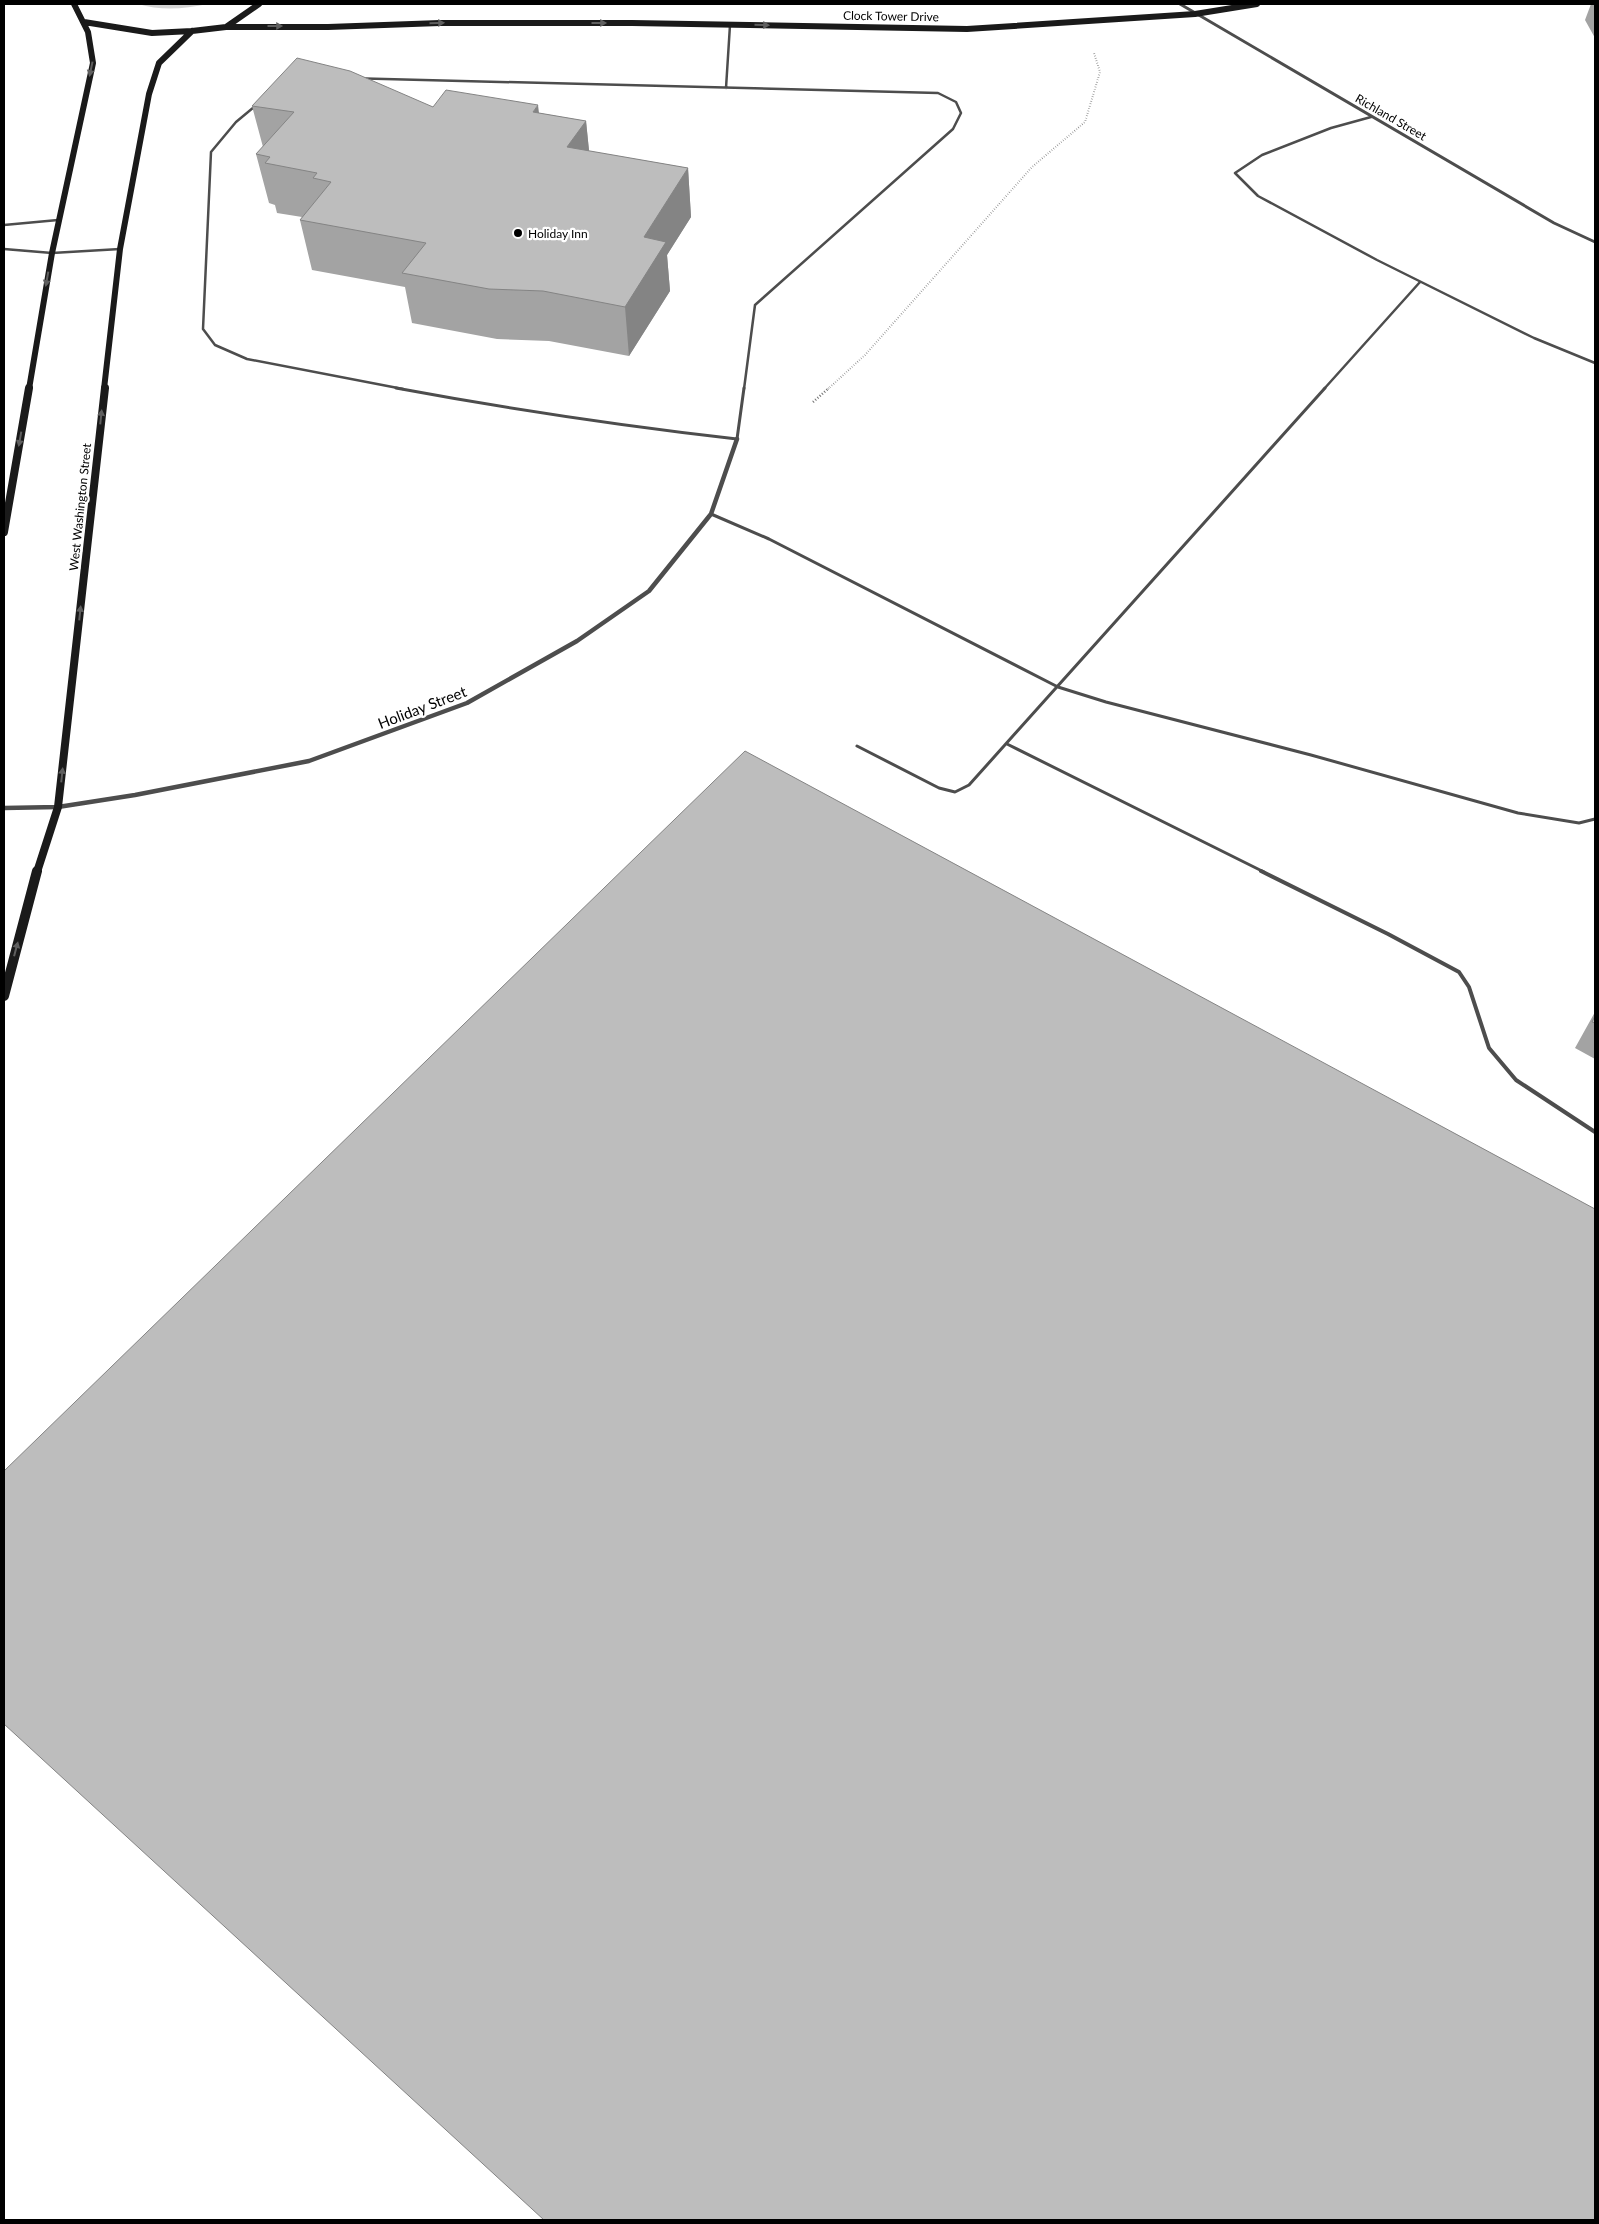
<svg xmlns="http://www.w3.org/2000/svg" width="1599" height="2224" font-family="Lato,sans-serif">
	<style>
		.green { fill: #d4d4d4 }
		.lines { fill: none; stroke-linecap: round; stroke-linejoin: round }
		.path-far1 { stroke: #6f6f6f; stroke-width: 2; stroke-dasharray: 0.5 2; stroke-linecap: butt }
		.path { stroke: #6f6f6f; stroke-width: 2.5; stroke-dasharray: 1 2; stroke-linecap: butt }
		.service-far2 { stroke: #4d4d4d; stroke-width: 2.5 }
		.service-far1 { stroke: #4d4d4d; stroke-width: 3 }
		.service { stroke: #4d4d4d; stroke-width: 4 }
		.minor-far1 { stroke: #4d4d4d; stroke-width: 3 }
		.minor { stroke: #4d4d4d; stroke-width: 4.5 }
		.secondary-far2 { stroke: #1a1a1a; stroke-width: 6 }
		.secondary-far1 { stroke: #1a1a1a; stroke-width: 8 }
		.secondary { stroke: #1a1a1a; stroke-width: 10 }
		.wall { fill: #a3a3a3 }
		.shaded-wall { fill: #848484 }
		.building { fill: #bdbdbd; stroke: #848484 }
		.oneway { fill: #5f5f5f }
		.poi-dot { fill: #000; stroke: #fff; stroke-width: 2 }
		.labels { text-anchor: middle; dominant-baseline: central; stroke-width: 4.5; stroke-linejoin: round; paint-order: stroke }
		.far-street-label { font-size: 12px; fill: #000; stroke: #fff }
		.far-poi-label { font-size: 12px; fill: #000; stroke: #fff; text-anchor: start }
		.street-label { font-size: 15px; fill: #000; stroke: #fff }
	</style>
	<rect width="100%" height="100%" fill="#fff"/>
	<path class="green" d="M138,4H208C184,9 161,11 138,4Z"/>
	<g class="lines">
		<path class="path-far1" d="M828,389L865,355L1032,167L1085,122L1100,72L1094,53"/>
		<path class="path" d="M813,402L829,388"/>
		<path class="service-far2" d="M726,88L730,25
			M1371,117L1331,128L1262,155L1235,173L1258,196L1377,260L1534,338L1595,363
			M4,225L58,220
			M4,249L52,253L120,249
			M403,389L247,359L215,345L203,329L211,152L236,122L266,97L298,84L346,78L938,93L956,102L961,113L953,129L755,305L744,389
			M1324,389L1420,282"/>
		<path class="service-far1" d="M396,388C509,409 623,426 737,439L744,388
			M711,514L769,539L1058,687L1106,702L1311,755L1518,813L1579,823L1595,819
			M1007,744L1264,872
			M857,746L939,788L955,792L969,785L1325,388"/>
		<path class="service" d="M1261,871L1388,934L1459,972L1469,987L1489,1048L1516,1080L1595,1132"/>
		<path class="minor-far1" d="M1180,4L1554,223L1595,242"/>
		<path class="minor" d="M4,808L58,807L135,795L309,761L467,703L577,641L649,591L711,514L737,439"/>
		<path class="secondary-far2" d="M84,22L152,33L192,31L226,27L259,4
			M226,27H328L440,23H632L967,29L1195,14L1257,4
			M29,389L52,253L93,63L88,32L74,4
			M104,389L120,249L149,94L159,63L192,31"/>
		<path class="secondary-far1" d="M4,532L29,388
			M37,872L58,807L105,388"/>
		<path class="secondary" d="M4,996L37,871"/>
	</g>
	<path class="wall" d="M1591,4H1595V38L1585,20Z
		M252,106L433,107L539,113L586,121L589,151L688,168L691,217L667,255L670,291L629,356L549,341L497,339L412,323L405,287L312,270L300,220L302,217L277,213L275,205L269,203L256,154L263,147Z
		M1595,1012V1059L1575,1048Z"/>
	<path class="shaded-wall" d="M538,105L544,154L533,112Z
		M586,121L591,170L567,147Z
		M688,168L691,217L667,255L670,291L629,356L625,307L644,237Z"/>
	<path class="building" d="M297,58L350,71L433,107L446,90L538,105L533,112L586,121L567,147L688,168L644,237L666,242L625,307L543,291L489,289L402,273L426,243L300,220L331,182L313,178L317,173L265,163L270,157L256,154L294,112L252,106Z
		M745,751L1595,1209V2220H544L4,1724V1471Z
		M1595,1016V1023L1592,1022Z"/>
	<defs><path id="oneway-solid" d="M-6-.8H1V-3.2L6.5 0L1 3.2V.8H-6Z" transform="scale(1.25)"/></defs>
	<g class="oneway">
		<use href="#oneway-solid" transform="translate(437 23) rotate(-1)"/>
		<use href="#oneway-solid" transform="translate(599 23)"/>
		<use href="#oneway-solid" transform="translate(762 25) rotate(1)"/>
		<use href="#oneway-solid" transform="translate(275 26)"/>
		<use href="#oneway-solid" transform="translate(91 69) rotate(102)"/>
		<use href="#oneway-solid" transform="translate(47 279) rotate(100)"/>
		<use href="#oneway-solid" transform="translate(101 417) rotate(-84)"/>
		<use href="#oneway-solid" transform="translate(20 439) rotate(100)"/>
		<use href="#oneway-solid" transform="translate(80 613) rotate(-84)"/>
		<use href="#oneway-solid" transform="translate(62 775) rotate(-84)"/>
		<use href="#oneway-solid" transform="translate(16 949) rotate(-75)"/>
	</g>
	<circle class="poi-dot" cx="518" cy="233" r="5"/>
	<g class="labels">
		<g class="far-street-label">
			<text transform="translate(891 16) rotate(1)">Clock Tower Drive</text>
			<text transform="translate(1391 117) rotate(30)">Richland Street</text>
			<text transform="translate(80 507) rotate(-84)">West Washington Street</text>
		</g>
		<g class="far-poi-label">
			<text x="528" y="233">Holiday Inn</text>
		</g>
		<g class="street-label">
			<text transform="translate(422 707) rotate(-21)">Holiday Street</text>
		</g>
	</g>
	<rect width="1599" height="2224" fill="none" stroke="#000000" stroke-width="10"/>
</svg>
